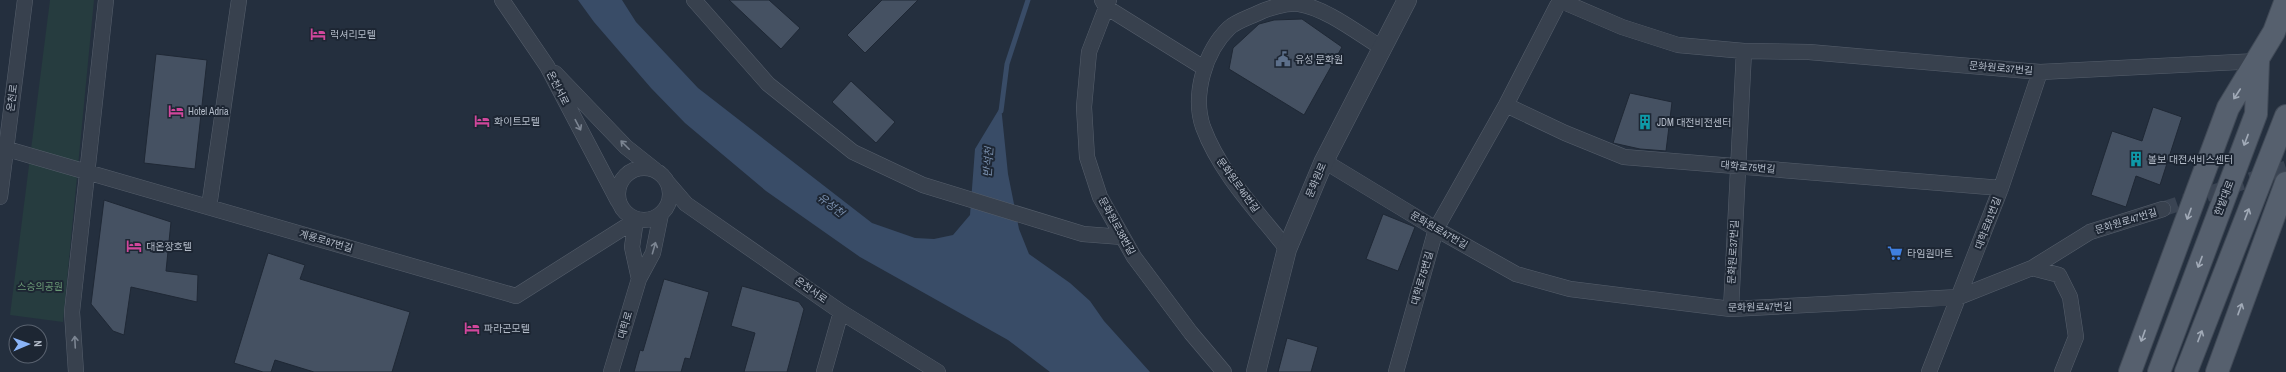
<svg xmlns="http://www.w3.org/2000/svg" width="2286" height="372" font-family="'Archivo Narrow','Noto Sans KR',sans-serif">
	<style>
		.green { fill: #263c3f }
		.water { fill: #394c67 }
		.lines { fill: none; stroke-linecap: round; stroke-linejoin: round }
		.stream { stroke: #394c67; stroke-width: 5 }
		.building { fill: #455162; stroke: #1f2835 }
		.minor-tunnel { stroke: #3a4453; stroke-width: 15; stroke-dasharray: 15 8; stroke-linecap: butt }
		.minor-casing { stroke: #565f6c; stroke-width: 16 }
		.tertiary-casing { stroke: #565f6c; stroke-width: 20 }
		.primary-casing { stroke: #414a57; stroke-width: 24 }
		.minor { stroke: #38414e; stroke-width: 15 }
		.tertiary { stroke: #38414e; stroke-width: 19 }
		.primary { stroke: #56606e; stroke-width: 22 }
		.oneway { stroke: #a1aab7 }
		.oneway2 { stroke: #7c8592 }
		.labels { text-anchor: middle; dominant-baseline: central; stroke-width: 4; stroke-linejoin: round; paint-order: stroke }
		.poi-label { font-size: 10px; fill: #b4bcc9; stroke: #1d2633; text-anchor: start }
		.street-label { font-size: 10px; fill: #b4bcc9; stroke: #1d2633 }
		.park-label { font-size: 10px; fill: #6b9a76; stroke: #1d2633 }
		.water-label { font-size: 11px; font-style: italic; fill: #7c92b1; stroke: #1d2633 }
	</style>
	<rect width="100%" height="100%" fill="#242f3e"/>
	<path class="green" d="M50,0H94L63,322L10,315Z"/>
	<path class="water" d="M578,0H622L636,22L698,88L872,223L915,238L934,239L953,235L970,215L975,149L1001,106L1008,174L1019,229L1029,254L1070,283L1090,301L1104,321L1150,372H1050L1008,340L860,257L766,191L685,123L651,88L594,22Z"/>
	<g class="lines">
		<path class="stream" d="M1001,111L1007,64L1028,0"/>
	</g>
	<path class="building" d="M729,0H769L800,28L781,49Z
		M882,0H918L865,53L847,35Z
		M1302,19L1342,47L1304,115L1229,69L1233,48L1259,24L1274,20Z
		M156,54L207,60L195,169L144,163Z
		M851,81L895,122L876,143L832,102Z
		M1630,93L1672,102L1666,151L1640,149L1613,143Z
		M2153,107L2182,117L2160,185L2136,176L2126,207L2091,195L2112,131L2142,141Z
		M104,200L171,222L166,271L198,275L197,302L131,287L124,335L113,331L91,304Z
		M1383,214L1415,227L1398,271L1366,259Z
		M268,253L305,265L300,279L410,312L392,372H314L275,360L271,372H263L234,363Z
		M664,279L709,292L690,359L685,358L681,372H634L640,350L643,351Z
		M742,286L799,302L804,309L787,372H744L755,333L731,326Z
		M1287,338L1318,347L1311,372H1278Z"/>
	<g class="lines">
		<path class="minor-tunnel" d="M2163,209L2286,168"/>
		<g class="minor-casing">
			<path id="minor" d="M502,0L547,66L618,201
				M694,0L768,84L853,152L923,185L1083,234L1122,237
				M1102,0L1106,7L1204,68
				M1109,0L1089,52L1084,107L1087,157L1100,197L1134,257L1191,333L1224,372
				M1559,0L1622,27L1678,45L1744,51L1809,52L2040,72L2258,61
				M555,73L626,147L655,170
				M1506,105L1565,133L1624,157L2001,188
				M0,147L516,296L636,220
				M1324,161L1436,229L1516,274L1570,289L1731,309L1959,297L2032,268L2090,232L2163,209
				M618 194a26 26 0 1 1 52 0a26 26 0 1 1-52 0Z
				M667,182L686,204L841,312L938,372
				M0,197L25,0
				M209,207L239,0
				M636,220L632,247L639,279
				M1287,249C1257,211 1220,173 1203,127C1192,95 1205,51 1229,28C1235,22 1247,18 1256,14C1268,8 1285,3 1299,4C1326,8 1359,34 1382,48
				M2032,268L2059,275L2070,297L2076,337L2062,372
				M1731,309L1744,51
				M76,372L72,312L106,0
				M611,372L639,279L653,253L661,214
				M824,372L841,312
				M1396,372L1436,229L1506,105L1560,0
				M1929,372L2001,188L2040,72"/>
		</g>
		<g class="tertiary-casing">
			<path id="tertiary" d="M1256,372L1287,249L1324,161L1407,0"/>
		</g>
		<g class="primary-casing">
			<path id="primary" d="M2130,372L2228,108L2274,32L2286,0
				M2159,372L2256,114L2258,62
				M2186,372L2286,116
				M2217,372L2286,183"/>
		</g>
		<use href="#minor" class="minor"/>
		<use href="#tertiary" class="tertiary"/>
		<use href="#primary" class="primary"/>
	</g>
	<defs><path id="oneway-shaft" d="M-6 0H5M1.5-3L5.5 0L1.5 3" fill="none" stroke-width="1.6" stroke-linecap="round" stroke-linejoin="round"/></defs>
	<g class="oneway">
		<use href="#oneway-shaft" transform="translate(2237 94) rotate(123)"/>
		<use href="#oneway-shaft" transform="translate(2246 140) rotate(111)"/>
		<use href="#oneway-shaft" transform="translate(2189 214) rotate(110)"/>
		<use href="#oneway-shaft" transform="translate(2247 214) rotate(-69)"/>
		<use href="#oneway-shaft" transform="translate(2200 262) rotate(111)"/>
		<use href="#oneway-shaft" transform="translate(2240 309) rotate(-70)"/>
		<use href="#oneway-shaft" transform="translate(2143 336) rotate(110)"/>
		<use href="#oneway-shaft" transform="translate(2200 336) rotate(-69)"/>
	</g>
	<g class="oneway2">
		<use href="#oneway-shaft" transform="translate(578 125) rotate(62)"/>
		<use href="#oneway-shaft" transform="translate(625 145) rotate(-135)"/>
		<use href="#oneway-shaft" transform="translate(654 248) rotate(-74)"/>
		<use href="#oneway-shaft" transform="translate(75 342) rotate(-93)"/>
	</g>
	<defs>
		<g id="hotel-bare" transform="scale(1.2)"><path d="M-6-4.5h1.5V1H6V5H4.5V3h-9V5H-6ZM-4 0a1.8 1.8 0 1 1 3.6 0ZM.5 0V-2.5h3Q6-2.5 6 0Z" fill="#d1479c" stroke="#1d2633" stroke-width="2.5" paint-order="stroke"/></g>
		<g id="civic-bare" transform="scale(1.2)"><path d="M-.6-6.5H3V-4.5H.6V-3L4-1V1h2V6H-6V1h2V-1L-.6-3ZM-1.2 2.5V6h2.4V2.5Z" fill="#5c6f8a" stroke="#1d2633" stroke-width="2.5" paint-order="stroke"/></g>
		<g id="building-bare" transform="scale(1.2)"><path d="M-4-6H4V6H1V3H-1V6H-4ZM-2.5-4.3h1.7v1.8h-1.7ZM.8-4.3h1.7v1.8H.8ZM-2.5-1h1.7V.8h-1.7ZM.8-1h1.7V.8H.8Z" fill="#0f9aa8" stroke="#1d2633" stroke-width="2.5" paint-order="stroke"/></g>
		<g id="supermarket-bare" transform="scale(1.2)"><path d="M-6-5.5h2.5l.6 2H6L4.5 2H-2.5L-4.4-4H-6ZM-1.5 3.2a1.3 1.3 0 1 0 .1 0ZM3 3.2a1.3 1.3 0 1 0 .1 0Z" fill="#3f7fe0" stroke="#1d2633" stroke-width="2.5" paint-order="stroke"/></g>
	</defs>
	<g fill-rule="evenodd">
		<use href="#hotel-bare" x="318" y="34"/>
		<use href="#civic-bare" x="1283" y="59"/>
		<use href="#hotel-bare" x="176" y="111"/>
		<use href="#hotel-bare" x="482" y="121"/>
		<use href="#building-bare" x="1645" y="122"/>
		<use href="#building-bare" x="2136" y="159"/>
		<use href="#hotel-bare" x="134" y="246"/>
		<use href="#supermarket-bare" x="1895" y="253"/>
		<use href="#hotel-bare" x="472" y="328"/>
	</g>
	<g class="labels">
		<g class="poi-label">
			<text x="330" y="34">럭셔리모텔</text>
			<text x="1295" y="59">유성 문화원</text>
			<text x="188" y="111">Hotel Adria</text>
			<text x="494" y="121">화이트모텔</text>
			<text x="1657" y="122">JDM 대전비전센터</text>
			<text x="2148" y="159">볼보 대전서비스센터</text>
			<text x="146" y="246">대온장호텔</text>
			<text x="1907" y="253">타임원마트</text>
			<text x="484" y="328">파라곤모텔</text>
		</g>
		<g class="street-label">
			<text transform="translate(2001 68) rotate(5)">문화원로37번길</text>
			<text transform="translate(558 88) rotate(63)">온천서로</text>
			<text transform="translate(12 98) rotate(-83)">온천로</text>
			<text transform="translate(1748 167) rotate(5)">대학로75번길</text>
			<text transform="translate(1316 180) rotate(-67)">문화원로</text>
			<text transform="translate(1238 185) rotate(54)">문화원로46번길</text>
			<text transform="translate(2224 198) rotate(-69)">한밭대로</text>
			<text transform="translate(2126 221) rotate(-17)">문화원로47번길</text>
			<text transform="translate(1988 223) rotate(-69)">대학로81번길</text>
			<text transform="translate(1117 226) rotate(61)">문화원로38번길</text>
			<text transform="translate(1439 230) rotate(30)">문화원로47번길</text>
			<text transform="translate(326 241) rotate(16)">계룡로87번길</text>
			<text transform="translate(1733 252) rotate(-87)">문화원로37번길</text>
			<text transform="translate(1422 278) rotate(-74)">대학로75번길</text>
			<text transform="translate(811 290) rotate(35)">온천서로</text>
			<text transform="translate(1760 307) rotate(-1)">문화원로47번길</text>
			<text transform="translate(625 325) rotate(-74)">대학로</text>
		</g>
		<g class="park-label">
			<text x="40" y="286">스승의공원</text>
		</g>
		<g class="water-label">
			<text transform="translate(988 162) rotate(-86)">반석천</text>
			<text transform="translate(831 205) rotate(38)">유성천</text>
		</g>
	</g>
	<g transform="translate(28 344) rotate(88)"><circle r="19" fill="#1d2633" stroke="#59626f"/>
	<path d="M0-3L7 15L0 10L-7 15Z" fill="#8ab4f8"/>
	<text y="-6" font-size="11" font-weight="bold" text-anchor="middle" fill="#b4bcc9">N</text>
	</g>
</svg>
